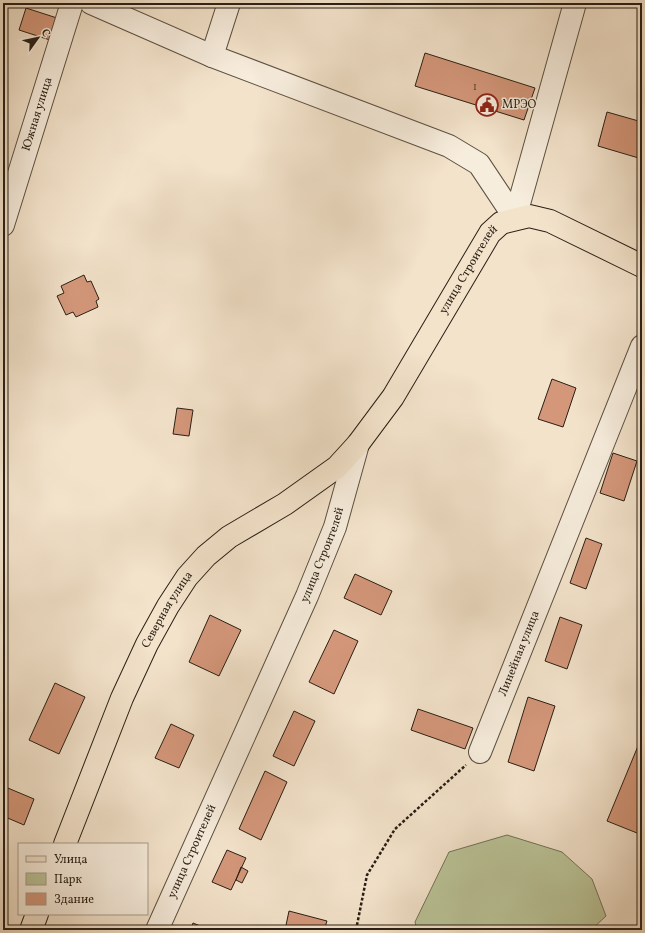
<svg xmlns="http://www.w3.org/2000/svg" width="645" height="933" font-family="Vollkorn,serif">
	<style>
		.green { fill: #bac498; stroke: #727256 }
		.building { fill: #d4977a; stroke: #291f15 }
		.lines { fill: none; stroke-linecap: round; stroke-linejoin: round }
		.minor-casing { stroke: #5c5042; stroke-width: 24 }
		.major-casing { stroke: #291f15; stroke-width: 24 }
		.path { stroke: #291f15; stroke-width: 2.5; stroke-dasharray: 3 2; stroke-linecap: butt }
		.minor { stroke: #f7eddd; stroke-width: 22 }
		.major { stroke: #f3e3cb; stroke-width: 22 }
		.labels { text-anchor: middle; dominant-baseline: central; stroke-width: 3; stroke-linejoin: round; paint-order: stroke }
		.number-label { font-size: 10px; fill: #543d2e }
		.poi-label { font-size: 12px; fill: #291f15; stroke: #f7eddd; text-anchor: start }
		.street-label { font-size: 12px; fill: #291f15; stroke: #f7eddd }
	</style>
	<rect width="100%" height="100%" fill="#f3e3cb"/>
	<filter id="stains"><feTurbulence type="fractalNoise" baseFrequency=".005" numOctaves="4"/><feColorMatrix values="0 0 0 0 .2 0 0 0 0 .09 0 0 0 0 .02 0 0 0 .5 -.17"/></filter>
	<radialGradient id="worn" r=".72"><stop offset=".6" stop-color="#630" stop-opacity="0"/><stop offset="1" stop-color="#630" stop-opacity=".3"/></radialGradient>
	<path class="green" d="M507,835L562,852L592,879L606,916L591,930H417L415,922L449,852Z"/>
	<path class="building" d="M26,8L57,18L50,40L19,30Z
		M425,53L535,88L524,120L415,86Z
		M607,112L642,122V159L598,146Z
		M84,275L87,282L91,281L99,299L96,301L98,307L76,317L73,312L66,315L57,296L64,293L61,286Z
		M552,379L576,388L563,427L538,419Z
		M177,408L193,410L189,436L173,434Z
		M613,453L637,461L624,501L600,493Z
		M586,538L602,544L586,589L570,583Z
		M355,574L392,591L381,615L344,598Z
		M210,615L241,630L219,676L189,662Z
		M560,617L582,625L567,669L545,661Z
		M334,630L358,641L334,694L309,682Z
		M55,683L85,697L59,754L29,740Z
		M528,697L555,706L534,771L508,762Z
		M418,709L473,728L465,749L411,730Z
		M294,711L315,721L294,766L273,756Z
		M171,724L194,735L179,768L155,758Z
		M638,746L642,748V835L607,821Z
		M265,771L287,782L261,840L239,829Z
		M3,786L34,799L24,825L3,816Z
		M227,850L246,858L231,890L212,882Z
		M241,867L248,871L242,883L236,880Z
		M289,911L327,921L324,930H285Z
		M193,923L210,930H190Z"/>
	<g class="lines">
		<g class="minor-casing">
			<g id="minor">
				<path d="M91,3L212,56L449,146L479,164L515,218"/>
				<path d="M212,56L229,3"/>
				<path d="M515,218L575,3"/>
				<path id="s1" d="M3,225L72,3"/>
				<path id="s2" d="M480,752L642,346"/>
				<path id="s3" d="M157,930L307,596L335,527L358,444"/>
			</g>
		</g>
		<g class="major-casing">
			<g id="major">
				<path id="s4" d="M65,844L122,698L147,644L168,606L187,577L206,556L229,537L285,504L337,467L358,444L393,397L490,233L501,223L529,216L550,221L642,266"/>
				<path d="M31,930L37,914"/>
			</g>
		</g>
		<path class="path" d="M356,930L367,875L395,829L466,765"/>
		<use href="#minor" class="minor"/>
		<use href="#major" class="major"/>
	</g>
	<defs>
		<g id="civic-ring" transform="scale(1.15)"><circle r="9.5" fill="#f7eddd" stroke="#8f2418" stroke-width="1.5"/><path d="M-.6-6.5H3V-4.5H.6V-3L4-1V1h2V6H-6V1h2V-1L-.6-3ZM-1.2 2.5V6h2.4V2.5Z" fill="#8f2418"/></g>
	</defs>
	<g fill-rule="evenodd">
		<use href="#civic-ring" x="487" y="105"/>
	</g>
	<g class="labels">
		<g class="number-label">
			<text x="475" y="87">1</text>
		</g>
		<g class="poi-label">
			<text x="502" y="105">МРЭО</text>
		</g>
		<g class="street-label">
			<text stroke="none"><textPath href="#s1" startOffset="116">Южная улица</textPath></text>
			<text stroke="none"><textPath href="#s4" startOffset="719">улица Строителей</textPath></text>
			<text stroke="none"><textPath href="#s3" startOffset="410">улица Строителей</textPath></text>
			<text stroke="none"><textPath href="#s4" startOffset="256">Северная улица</textPath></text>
			<text stroke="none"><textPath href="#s2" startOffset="106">Линейная улица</textPath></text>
			<text stroke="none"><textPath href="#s3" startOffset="86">улица Строителей</textPath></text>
		</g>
	</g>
	<rect width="645" height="933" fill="none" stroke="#f3e3cb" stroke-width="16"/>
	<rect x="4" y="4" width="637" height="925" fill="none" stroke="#291f15" stroke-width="2"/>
	<rect x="8" y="8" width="629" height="917" fill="none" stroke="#291f15"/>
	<rect x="18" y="843" width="130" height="72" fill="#f7eddd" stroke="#a59b8d"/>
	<rect x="26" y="856" width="20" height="6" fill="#f3e3cb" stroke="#a59b8d"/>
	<text x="54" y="863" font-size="12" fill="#291f15">Улица</text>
	<rect x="26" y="873" width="20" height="12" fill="#bac498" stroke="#a59b8d"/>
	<text x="54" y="883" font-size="12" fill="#291f15">Парк</text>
	<rect x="26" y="893" width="20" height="12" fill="#d4977a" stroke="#a59b8d"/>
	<text x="54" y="903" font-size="12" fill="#291f15">Здание</text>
	<g transform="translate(38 38) rotate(57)" stroke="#f7eddd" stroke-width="3" paint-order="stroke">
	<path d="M0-3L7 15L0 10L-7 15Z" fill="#291f15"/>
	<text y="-6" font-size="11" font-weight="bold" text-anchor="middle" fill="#291f15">С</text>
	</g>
	<rect width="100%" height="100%" filter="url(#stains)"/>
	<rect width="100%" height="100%" fill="url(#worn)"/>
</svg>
